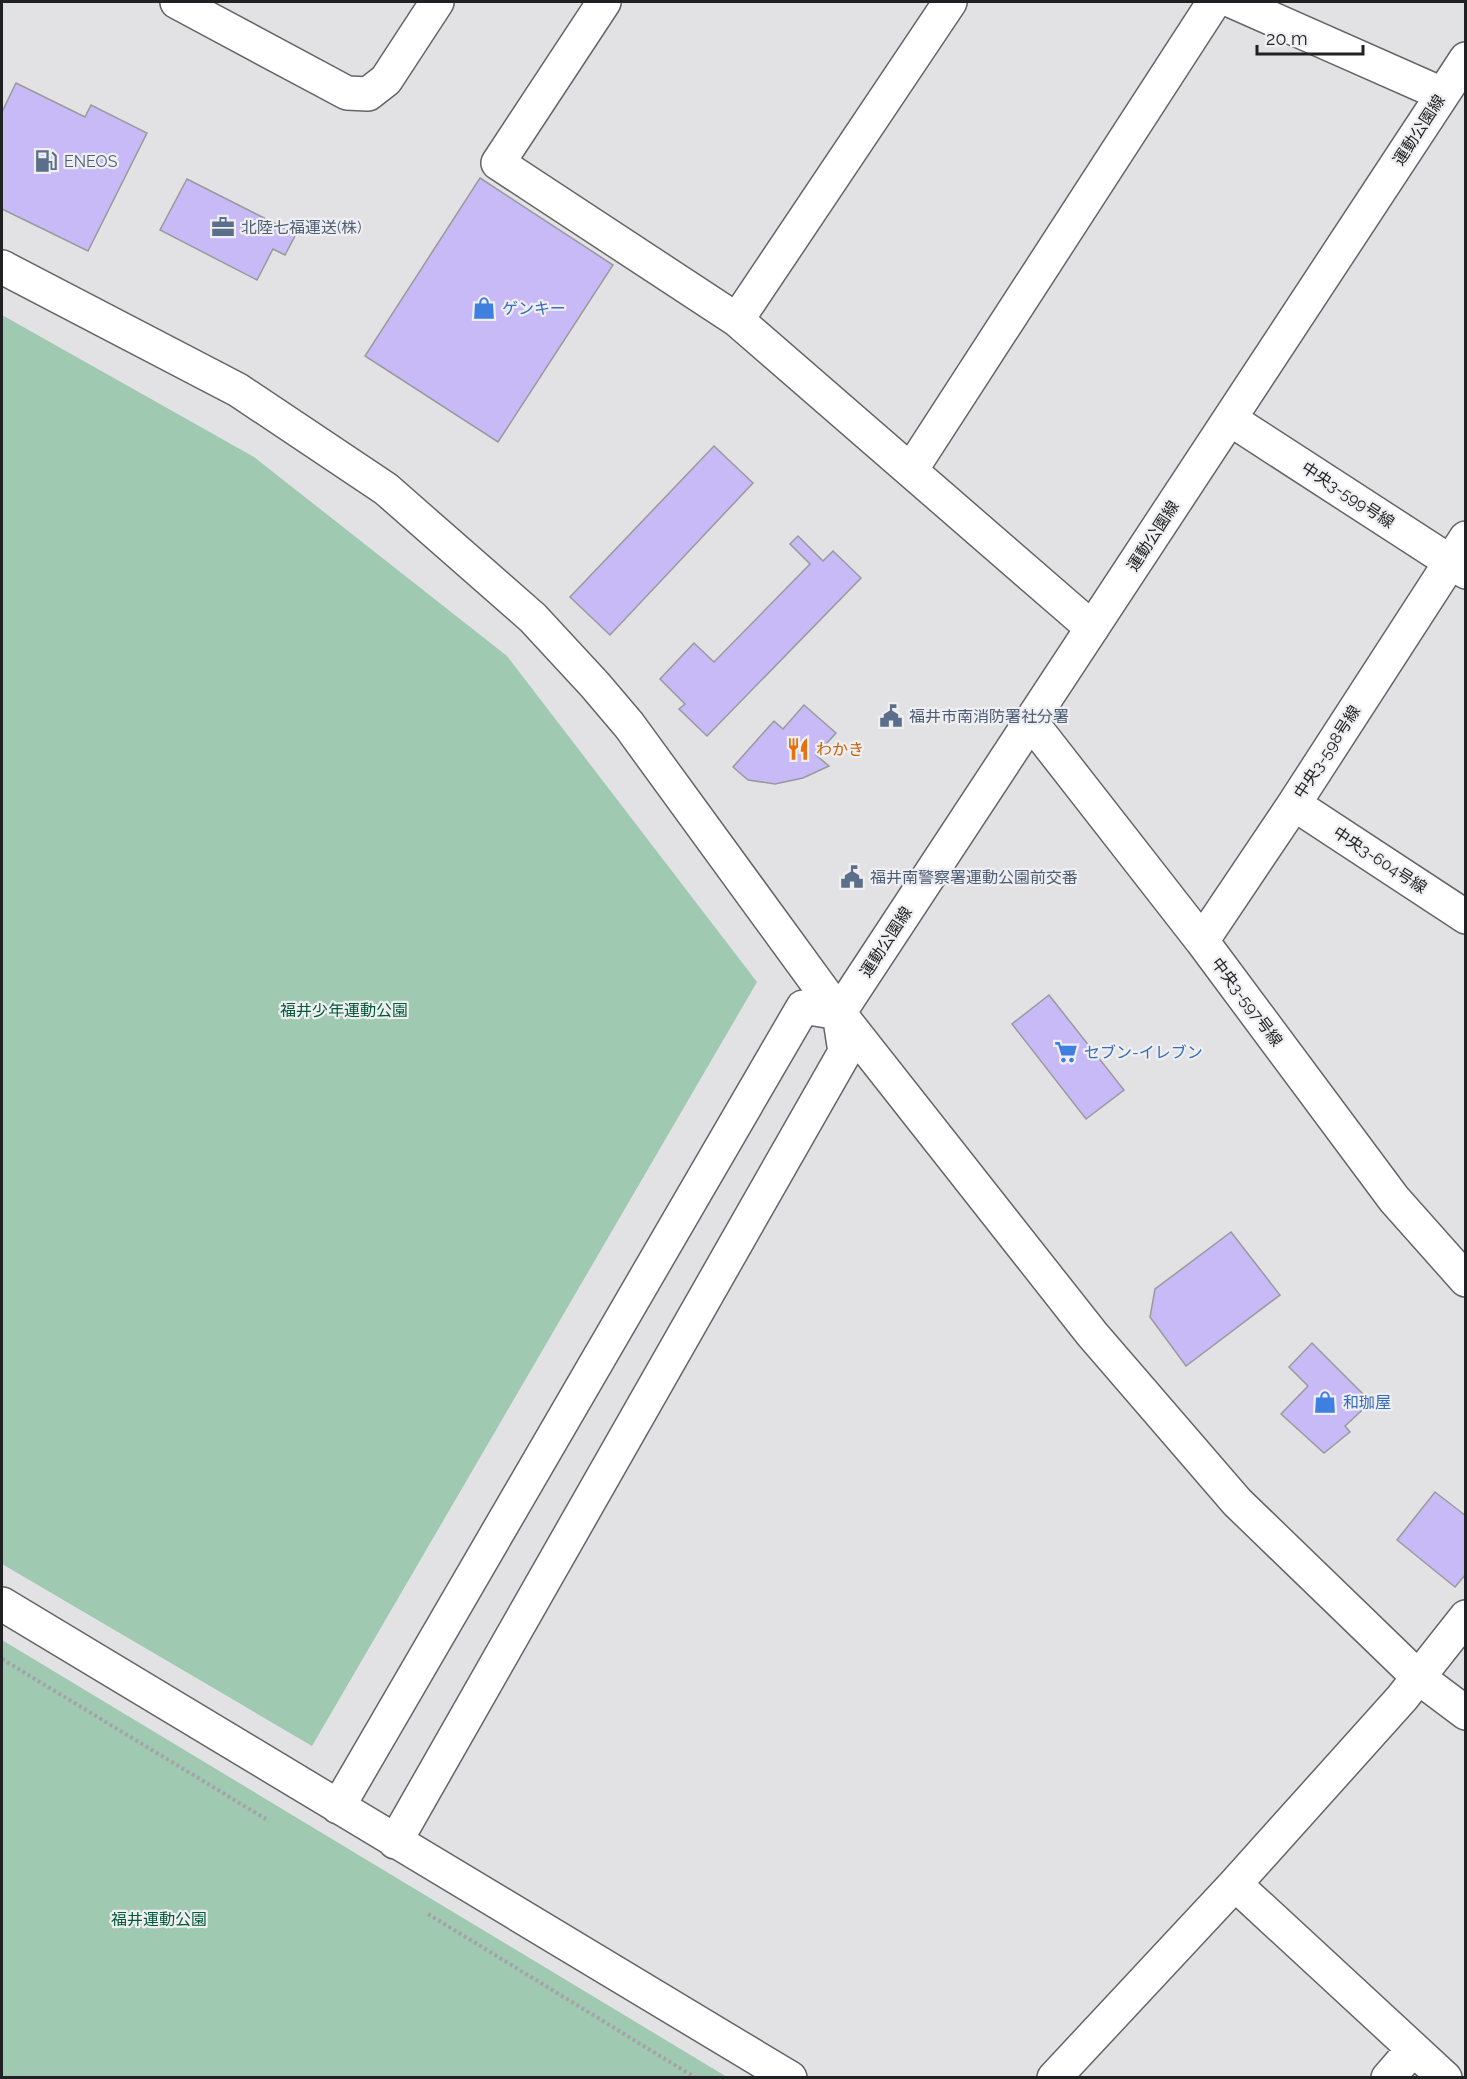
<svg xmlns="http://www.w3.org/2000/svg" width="1467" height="2079" font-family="Raleway,'Noto Sans JP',sans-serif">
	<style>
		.green { fill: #a0c9b1 }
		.building { fill: #c8b9f7; stroke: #9a999c; stroke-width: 1.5 }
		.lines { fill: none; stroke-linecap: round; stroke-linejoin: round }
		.street-casing { stroke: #656568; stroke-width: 36 }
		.secondary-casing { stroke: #656568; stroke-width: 36 }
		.path { stroke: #a4a4a7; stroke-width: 4; stroke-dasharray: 3 3; stroke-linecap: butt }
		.street { stroke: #fff; stroke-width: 33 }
		.secondary { stroke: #fff; stroke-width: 33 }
		.labels { text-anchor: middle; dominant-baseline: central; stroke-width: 4.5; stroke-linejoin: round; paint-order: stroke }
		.street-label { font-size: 16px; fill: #202122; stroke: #efeff2 }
		.service-label { font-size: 16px; fill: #4e5e75; stroke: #efeff2; text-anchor: start }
		.shop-label { font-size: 16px; fill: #366cbe; stroke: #efeff2; text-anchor: start }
		.food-label { font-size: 16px; fill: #c56008; stroke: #efeff2; text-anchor: start }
		.park-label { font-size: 16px; fill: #005a38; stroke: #efeff2 }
	</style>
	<rect width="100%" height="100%" fill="#e2e2e5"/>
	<path class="green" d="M2,315L254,457L507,656L757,982L312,1746L2,1564Z
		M2,1640L727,2077H2Z"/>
	<path class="building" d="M16,83L85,117L91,105L147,133L88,251L2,209V112Z
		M480,178L613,265L498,442L365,356Z
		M187,179L296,234L285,255L273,249L257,280L160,230Z
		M714,446L753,483L610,635L570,597Z
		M798,536L823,561L833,551L861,578L707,736L679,709L685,704L660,679L694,643L714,662L810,564L790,544Z
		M804,705L836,733L816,755L829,766L803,778L775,784L748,780L733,767L774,721L783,729Z
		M1049,995L1124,1090L1086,1119L1012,1024Z
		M1231,1232L1280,1295L1186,1366L1150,1317L1155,1289Z
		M1312,1343L1371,1402L1345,1426L1350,1432L1324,1453L1281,1414L1308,1386L1289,1367Z
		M1435,1492L1466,1516V1574L1455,1587L1397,1540Z"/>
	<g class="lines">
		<g class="street-casing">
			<path id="street" d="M177,2L347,93L368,94L386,80L437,2
				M604,2L498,163L737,320L1092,628
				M1234,2L1442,94
				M737,320L950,2
				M911,470L1214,2
				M1031,722L1202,941L1394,1199L1466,1280
				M1294,804L1466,917
				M1202,941L1294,804L1466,538
				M1235,1884L1445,2078
				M1054,2078L1235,1884L1402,1698L1466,1617
				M1388,2078L1413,2049"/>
		</g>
		<g class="secondary-casing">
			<path id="secondary" d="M2,267L238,390L386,489L533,618L595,685L629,725L839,1013L1092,1334L1237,1502L1418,1677L1466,1713
				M1230,419L1466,572
				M839,1013L1466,59
				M2,1604L790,2078
				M338,1807L803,1007L839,1013
				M395,1842L845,1052L839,1013"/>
		</g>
		<path class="path" d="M2,1659L269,1821
			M428,1914L696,2078"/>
		<use href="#street" class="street"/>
		<use href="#secondary" class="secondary"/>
	</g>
	<defs>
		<g id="fuel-bare" transform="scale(1.8)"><path d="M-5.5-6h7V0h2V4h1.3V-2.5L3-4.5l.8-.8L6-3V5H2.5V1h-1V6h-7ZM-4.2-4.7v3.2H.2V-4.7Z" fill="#5c6f8a" stroke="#efeff2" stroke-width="2.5" paint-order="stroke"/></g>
		<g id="office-bare" transform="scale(1.8)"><path d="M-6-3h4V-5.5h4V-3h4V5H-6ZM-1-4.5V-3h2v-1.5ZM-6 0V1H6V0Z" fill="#5c6f8a" stroke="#efeff2" stroke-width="2.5" paint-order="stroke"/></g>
		<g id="shop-bare" transform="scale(1.8)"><path d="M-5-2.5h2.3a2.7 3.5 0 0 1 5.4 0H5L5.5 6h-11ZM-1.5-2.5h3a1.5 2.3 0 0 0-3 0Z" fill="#3f7fe0" stroke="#efeff2" stroke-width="2.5" paint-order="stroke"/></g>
		<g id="civic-bare" transform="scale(1.8)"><path d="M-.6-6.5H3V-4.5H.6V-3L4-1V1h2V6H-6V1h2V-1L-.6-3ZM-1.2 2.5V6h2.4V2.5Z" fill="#5c6f8a" stroke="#efeff2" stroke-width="2.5" paint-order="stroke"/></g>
		<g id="restaurant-bare" transform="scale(1.8)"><path d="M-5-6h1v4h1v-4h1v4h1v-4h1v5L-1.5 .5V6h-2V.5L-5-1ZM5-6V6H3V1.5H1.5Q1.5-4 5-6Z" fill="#e8710a" stroke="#efeff2" stroke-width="2.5" paint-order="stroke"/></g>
		<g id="supermarket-bare" transform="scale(1.8)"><path d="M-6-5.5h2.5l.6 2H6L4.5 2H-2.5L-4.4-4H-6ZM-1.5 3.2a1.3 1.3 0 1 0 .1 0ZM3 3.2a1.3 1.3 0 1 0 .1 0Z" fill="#3f7fe0" stroke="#efeff2" stroke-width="2.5" paint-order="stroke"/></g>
	</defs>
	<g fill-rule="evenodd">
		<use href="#fuel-bare" x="46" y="161"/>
		<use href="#office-bare" x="223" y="227"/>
		<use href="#shop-bare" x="484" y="308"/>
		<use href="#civic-bare" x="891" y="716"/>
		<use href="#restaurant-bare" x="798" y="749"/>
		<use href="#civic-bare" x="852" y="877"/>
		<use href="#supermarket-bare" x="1066" y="1052"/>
		<use href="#shop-bare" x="1325" y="1402"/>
	</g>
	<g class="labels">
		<g class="street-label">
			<text transform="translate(1419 130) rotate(-57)">運動公園線</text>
			<text transform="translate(1348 495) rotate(33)">中央3-599号線</text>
			<text transform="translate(1153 536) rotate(-57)">運動公園線</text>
			<text transform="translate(1327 752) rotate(-57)">中央3-598号線</text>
			<text transform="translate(1380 860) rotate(33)">中央3-604号線</text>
			<text transform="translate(886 942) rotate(-57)">運動公園線</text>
			<text transform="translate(1247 1002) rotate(53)">中央3-597号線</text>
		</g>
		<g class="service-label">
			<text x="64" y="161">ENEOS</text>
			<text x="241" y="227">北陸七福運送(株)</text>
			<text x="909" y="716">福井市南消防署社分署</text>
			<text x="870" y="877">福井南警察署運動公園前交番</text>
		</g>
		<g class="shop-label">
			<text x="502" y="308">ゲンキー</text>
			<text x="1084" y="1052">セブン-イレブン</text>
			<text x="1343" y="1402">和珈屋</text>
		</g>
		<g class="food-label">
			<text x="816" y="749">わかき</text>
		</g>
		<g class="park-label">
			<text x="344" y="1010">福井少年運動公園</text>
			<text x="159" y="1919">福井運動公園</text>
		</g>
	</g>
	<rect width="1467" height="2079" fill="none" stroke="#202122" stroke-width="6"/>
	<path d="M1257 45v9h106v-9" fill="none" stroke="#202122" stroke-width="3"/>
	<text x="1266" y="45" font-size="18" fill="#202122" stroke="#efeff2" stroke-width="4.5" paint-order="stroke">20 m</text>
</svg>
